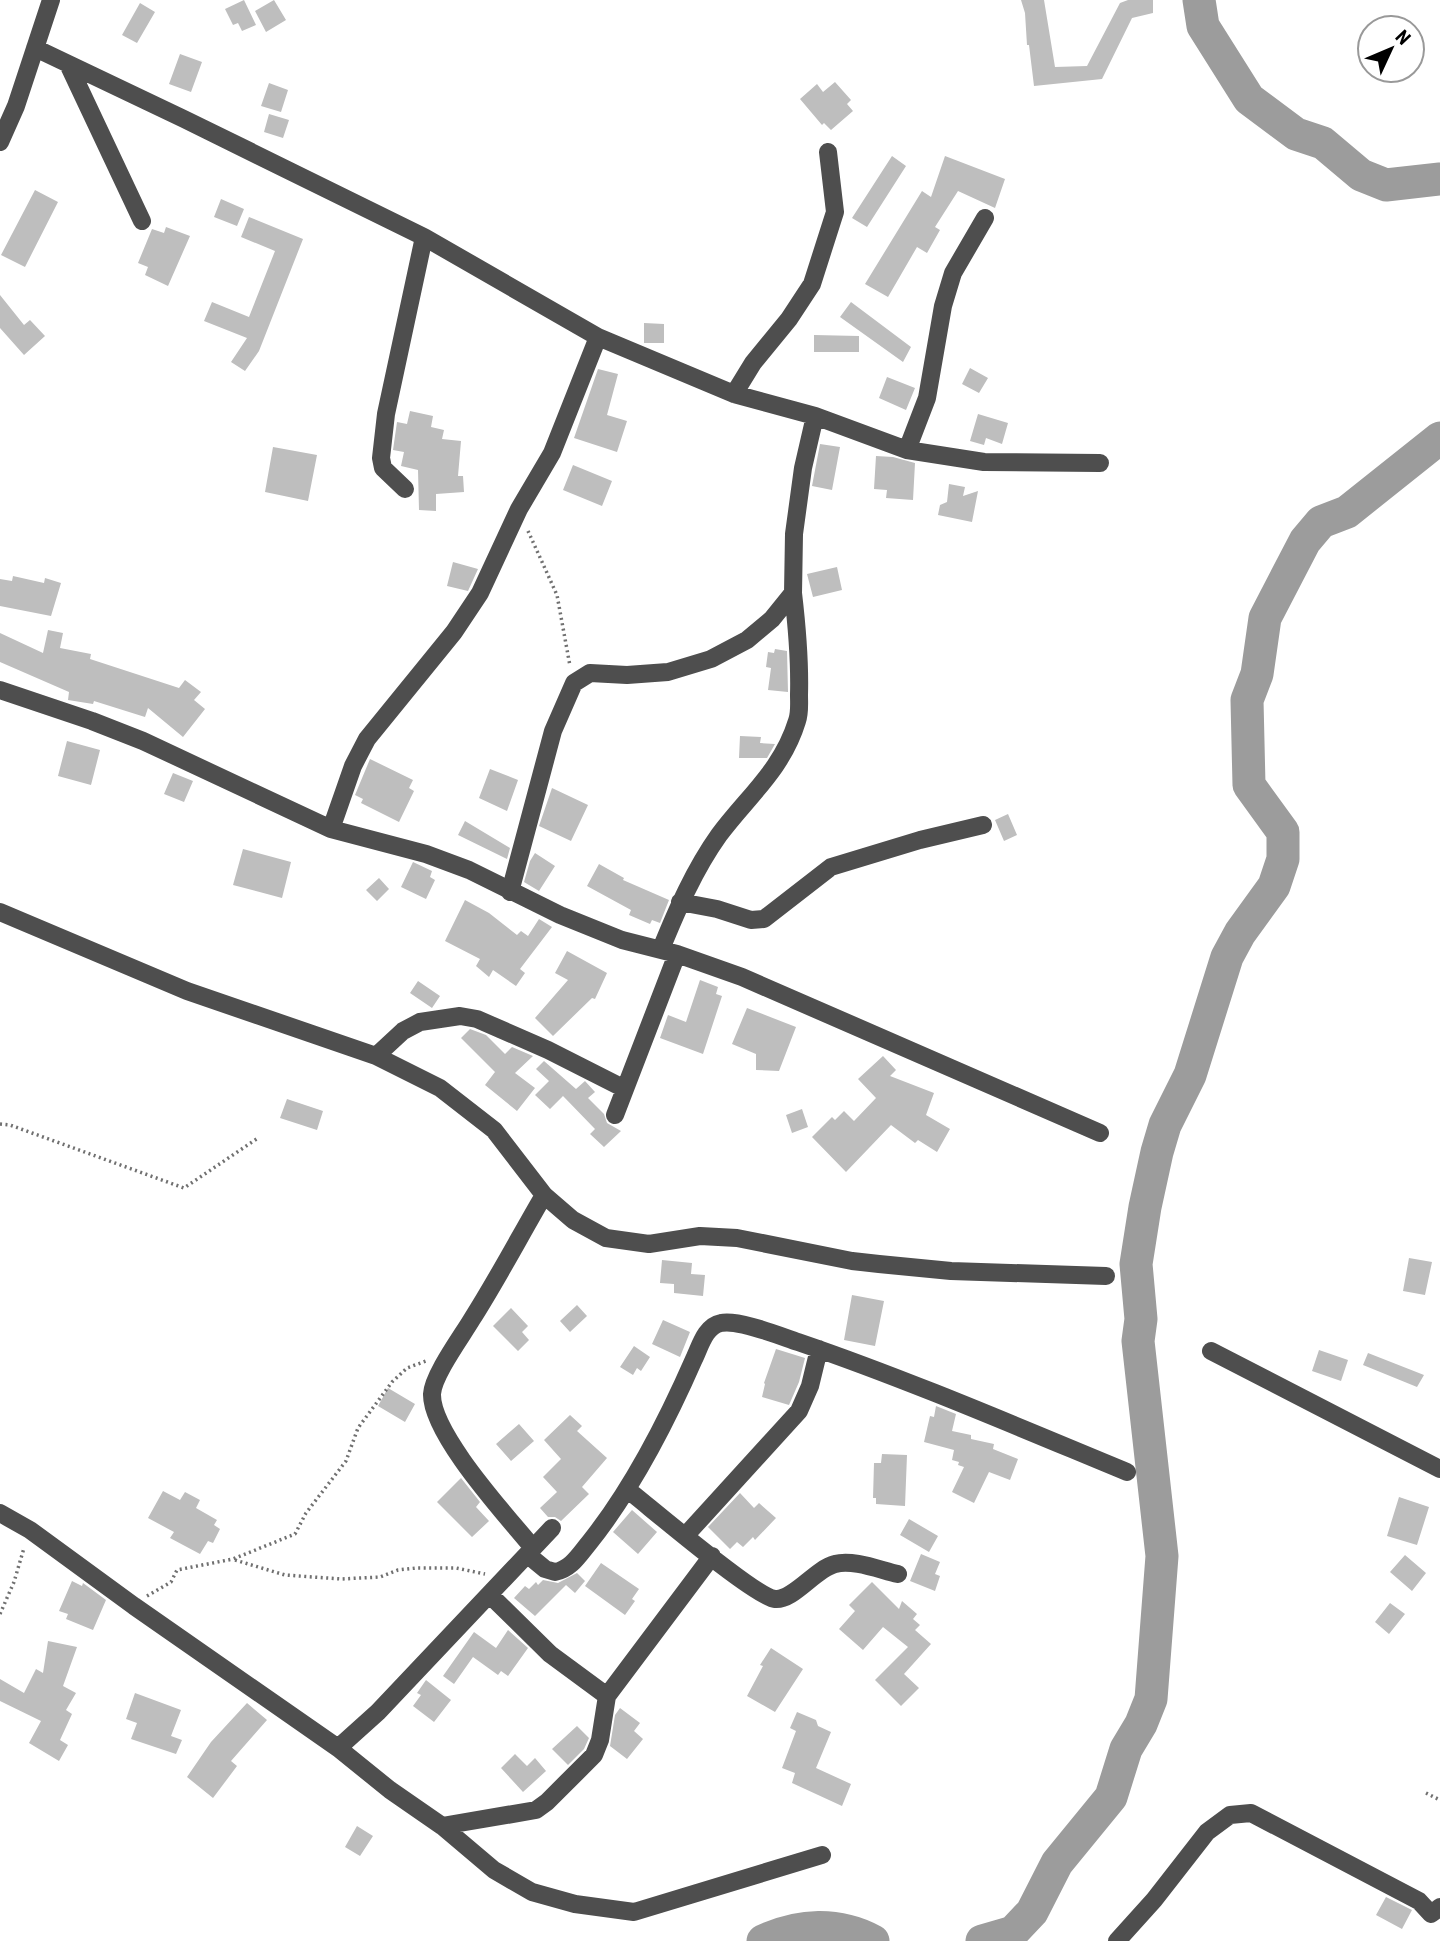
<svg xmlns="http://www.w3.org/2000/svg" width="1440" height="1941" font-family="'Roboto Condensed',sans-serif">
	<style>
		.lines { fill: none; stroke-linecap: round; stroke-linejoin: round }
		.river { stroke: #9c9c9c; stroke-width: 33 }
		.building { fill: #bebebe }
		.path { stroke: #707070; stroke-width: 3.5; stroke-dasharray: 2 3.5; stroke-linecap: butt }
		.minor { stroke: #4e4e4e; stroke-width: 18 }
	</style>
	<rect width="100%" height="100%" fill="#fff"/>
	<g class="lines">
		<path class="river" d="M1199,0L1203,26L1249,99L1296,134L1323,143L1361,175L1386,185L1440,179
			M763,1941C799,1924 838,1922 873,1941
			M982,1941L1013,1932L1032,1912L1057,1863L1111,1797L1126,1749L1141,1724L1151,1699L1162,1556L1138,1341L1141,1319L1136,1264L1145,1207L1157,1152L1165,1125L1190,1075L1227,957L1240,933L1274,886L1283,859V832L1249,785L1247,700L1257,674L1265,618L1305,541L1321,522L1347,512L1440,438"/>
	</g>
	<path class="building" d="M244,0L256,25L242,31L238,23L233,25L225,9Z
		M274,0L286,20L266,32L255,11Z
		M1021,0H1044L1055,67L1087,66L1120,3L1128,0H1153V13L1132,18L1102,79L1034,86L1029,45H1027L1025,13Z
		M140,3L155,12L137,43L122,35Z
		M180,54L202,62L191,92L169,84Z
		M835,82L851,100L847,104L853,111L831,130L824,123L822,125L800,99L817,84L823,92Z
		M269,83L288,90L281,112L261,106Z
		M269,114L289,120L283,138L264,132Z
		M892,156L906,166L867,227L852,218Z
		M945,156L1005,179L995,208L958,191L935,227L940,230L927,253L917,247L888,297L865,284L922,191L931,197Z
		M35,190L58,202L25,267L1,255Z
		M221,199L244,209L237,226L214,217Z
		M249,217L303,239L259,351L245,371L231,362L247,338L204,321L212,302L249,317L275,251L241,237Z
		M166,227L190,236L168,286L145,275L148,267L138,263L152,229L164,233Z
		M0,295L24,325L30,320L45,336L24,355L0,328Z
		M851,302L911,347L903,362L840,317Z
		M644,323L664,324V343H644Z
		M814,335L859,336V352H814Z
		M970,368L988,378L979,393L962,384Z
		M598,369L618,374L607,415L627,421L617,452L574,438Z
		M887,377L915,388L906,410L879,398Z
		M410,411L433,416L431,427L444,430L442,439L461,441L458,476H463L464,492L436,494V511L419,510L418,470L401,466L404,452L393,450L397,422L407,424Z
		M978,414L1008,423L1002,444L986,438L984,445L970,441Z
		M820,444L840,447L832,490L812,486Z
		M273,447L317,455L308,501L265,492Z
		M876,456L893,457L915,463L913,500L886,498L887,490L874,489Z
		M573,465L612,481L602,506L563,490Z
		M949,484L965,487L963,496L978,491L972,522L938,515L940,505L947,502Z
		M453,562L478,569L468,591L447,586Z
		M837,567L842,590L813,597L807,574Z
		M13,576L44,583L45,578L61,583L51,616L0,606V579L12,581Z
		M48,630L63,633L60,648L91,654L90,659L179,688L185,680L201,692L194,700L205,709L183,737L148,708L145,717L94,701L93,704L68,700L69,692L0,662V633L43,653Z
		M775,649L787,651L788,692L768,690L771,668L766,667L768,652L774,653Z
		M740,736L761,737L760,743L775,744L767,758H739Z
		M67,741L100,750L91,785L58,776Z
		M370,759L413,780L409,788L414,791L399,822L361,803L363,799L355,795Z
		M490,769L518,780L507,811L479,798Z
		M173,773L193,781L184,802L164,794Z
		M552,788L588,805L571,841L539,826Z
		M1008,814L1017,835L1004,841L995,820Z
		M465,821L510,848L507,859L458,835Z
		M243,849L291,862L282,898L233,885Z
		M535,853L555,866L539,891L524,882L530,861Z
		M413,862L432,871L430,877L435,880L426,899L401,887Z
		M599,864L624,878L623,880L669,900L660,923L652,920L650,924L629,915L631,910L587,886Z
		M379,878L389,889L377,901L366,890Z
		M465,900L489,913L517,935L521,931L528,936L539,919L552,927L520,969L525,973L516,986L493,970L489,977L476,966L480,959L445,941Z
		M567,951L607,973L595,999L592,998L553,1036L535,1018L568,980L555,973Z
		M700,980L718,987L716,994L722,996L703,1054L660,1038L668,1015L686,1022Z
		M418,981L440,996L432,1008L410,993Z
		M747,1008L796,1027L779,1071L756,1070V1054L732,1044Z
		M470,1029L486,1035L505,1054L512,1047L533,1056L515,1073L535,1088L517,1111L485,1085L495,1072L461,1038Z
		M883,1056L896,1070L890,1076L934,1093L926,1115L950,1129L937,1152L918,1140L915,1143L891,1125L846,1172L812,1137L832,1117L835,1120L844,1111L854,1121L876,1098L858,1079Z
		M544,1061L576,1089L585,1081L595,1092L588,1098L604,1114L607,1123L621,1131L604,1147L590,1134L595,1129L563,1096L550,1109L535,1095L549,1081L536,1069Z
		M287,1099L323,1111L317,1130L280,1118Z
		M802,1109L808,1127L792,1133L786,1115Z
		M1409,1258L1432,1262L1425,1295L1403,1291Z
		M662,1260L692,1263L691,1274L705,1275L703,1296L674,1293V1284L660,1283Z
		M852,1295L884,1301L875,1346L844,1340Z
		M577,1305L587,1316L570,1332L560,1321Z
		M511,1308L528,1326L522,1332L529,1340L518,1351L493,1326Z
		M663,1320L690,1332L680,1357L652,1344Z
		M634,1346L650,1357L641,1371L637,1368L633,1375L620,1367Z
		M776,1349L805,1358L799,1382L789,1405L762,1397L765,1384L764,1383Z
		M1319,1350L1348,1360L1341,1381L1312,1371Z
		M1368,1353L1424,1375L1417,1387L1363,1365Z
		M388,1388L415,1404L405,1422L378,1406Z
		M936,1406L956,1414L952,1431L971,1435V1439L994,1444L993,1449L1018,1459L1010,1480L989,1472L974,1503L952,1492L964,1467L958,1465L959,1462L952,1460L954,1450L924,1442L930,1416L934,1417Z
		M570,1415L582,1426L577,1431L607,1458L582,1487L589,1494L561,1521L555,1517H548L540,1508L557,1492L543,1477L561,1459L544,1440Z
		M519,1424L534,1441L511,1461L496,1444Z
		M882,1454L907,1455L905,1506L876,1504V1498H873L874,1463H881Z
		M461,1478L480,1502L476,1507L489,1521L472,1537L437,1502Z
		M163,1491L180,1500L185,1492L200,1500L196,1508L217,1520L214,1525L220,1529L213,1543L208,1541L200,1554L170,1538L174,1532L148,1518Z
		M740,1493L754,1508L759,1503L776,1518L755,1540L753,1537L743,1547L737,1542L730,1549L708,1527Z
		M1399,1497L1429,1507L1417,1545L1387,1536Z
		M632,1510L657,1532L638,1554L613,1532Z
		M909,1519L938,1536L929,1552L900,1535Z
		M921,1554L940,1562L935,1574L940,1576L935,1591L910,1581Z
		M1405,1555L1426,1573L1412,1591L1390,1572Z
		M601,1563L639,1589L632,1599L635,1601L625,1615L585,1586Z
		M577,1573L585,1581L575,1593L566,1585L535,1616L514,1598L525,1586L529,1589L536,1582L538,1585L543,1580L558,1583Z
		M72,1581L82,1586L83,1583L106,1600L93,1630L66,1619L68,1614L59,1611Z
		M872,1582L899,1609L902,1601L917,1614L913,1619L920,1625L915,1630L931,1644L904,1674L919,1688L901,1706L875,1680L908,1647L883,1627L863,1650L839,1629L855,1611L849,1605Z
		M1390,1603L1405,1614L1389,1634L1375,1622Z
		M508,1630L528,1648L508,1676L501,1671L498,1675L473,1657L454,1684L443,1676L474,1632L496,1648Z
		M48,1641L77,1647L63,1686L76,1693L66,1710L72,1714L60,1740L68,1745L59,1761L29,1743L41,1721L0,1701V1679L24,1693L36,1669L43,1673Z
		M771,1648L803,1669L775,1712L747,1696L763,1666L760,1665Z
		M426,1680L451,1700L434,1722L413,1706L421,1695L417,1693Z
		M135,1693L181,1710L171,1736L182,1740L176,1754L131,1739L137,1723L126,1719Z
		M247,1703L267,1720L231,1761L237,1766L213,1798L187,1777L211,1742Z
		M620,1708L640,1723L634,1731L643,1739L627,1759L610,1746L615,1715Z
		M797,1712L816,1720L818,1726L831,1732L816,1768L851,1784L842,1806L792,1783L795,1773L782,1768L796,1731L790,1728Z
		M577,1726L589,1738L584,1749L568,1765L552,1749Z
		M515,1754L527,1766L535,1758L546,1771L523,1792L501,1768Z
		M357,1826L373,1836L360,1856L345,1847Z
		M1386,1897L1412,1910L1402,1929L1376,1915Z"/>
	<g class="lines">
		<path class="path" d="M528,531L557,595L570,666
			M0,1124L10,1125L184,1188L258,1138
			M235,1560L285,1575L341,1579L380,1577L398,1570L416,1568H456L485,1574
			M147,1596L171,1582L177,1570L233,1559L295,1534L306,1513L346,1461L358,1428L392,1382L407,1368L426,1361
			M0,1614L14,1582L24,1548
			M1426,1793L1440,1800"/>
		<path class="minor" d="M35,48L184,119L424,237L598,337L734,394L815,416L907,450L984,462L1100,463
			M68,64L142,221
			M0,142L16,106L51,0
			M734,394L753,363L789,319L812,284L835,212L828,152
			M907,450L927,398L943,306L953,273L985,218
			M405,489L383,468L381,458L386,414L424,237
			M0,690L92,721L143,741L331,829L426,854L469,870L560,915L622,940L677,954L742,977L1100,1133
			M331,829L353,766L367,739L454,632L480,593L519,509L552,453L598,337
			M510,892L553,731L574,683L590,673L627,675L668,672L711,659L747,640L772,619L793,593L794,534L803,468L815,416
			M680,902L717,909L751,920L764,919L831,867L920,840L983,825
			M0,912L187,991L376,1056L440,1088L494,1130L544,1195L573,1220L606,1238L649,1244L700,1236L737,1238L852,1261L879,1264L951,1271L1106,1276
			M661,949C677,910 694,870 719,835C748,796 782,770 797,721C800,713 799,703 799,695C800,660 797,627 793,593
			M376,1056L403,1031L420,1022L460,1016L477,1019L548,1050L625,1089
			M615,1115L677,954
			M1211,1351L1440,1469
			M628,1490C651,1508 755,1597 775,1599C793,1601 815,1569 835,1564C853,1559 880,1570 898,1574
			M0,1513L30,1530L134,1606L338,1748L390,1790L442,1826L494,1870L532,1892L575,1904L634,1912L822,1855
			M686,1535L799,1411L810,1386L819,1349
			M533,1548C507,1516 431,1434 432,1394C433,1375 462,1336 472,1319C498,1278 520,1236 544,1195
			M528,1555L545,1569L555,1572C571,1569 579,1555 589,1543C633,1488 666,1423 694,1359C700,1347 705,1326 721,1323C738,1319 780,1336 798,1342C909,1380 1018,1427 1127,1472
			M490,1595L550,1654L607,1696
			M338,1748L378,1712L552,1528
			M442,1826L536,1810L547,1802L594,1755L600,1740L607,1696L712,1556
			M1117,1941L1154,1900L1207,1832L1230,1815L1251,1813L1419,1901L1431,1914L1440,1907"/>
	</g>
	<g transform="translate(1391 49) rotate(46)"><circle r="33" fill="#ffffff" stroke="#999999" stroke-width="2"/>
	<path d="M0-5L12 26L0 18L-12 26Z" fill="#000000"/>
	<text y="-10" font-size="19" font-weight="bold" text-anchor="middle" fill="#000000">N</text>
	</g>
</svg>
